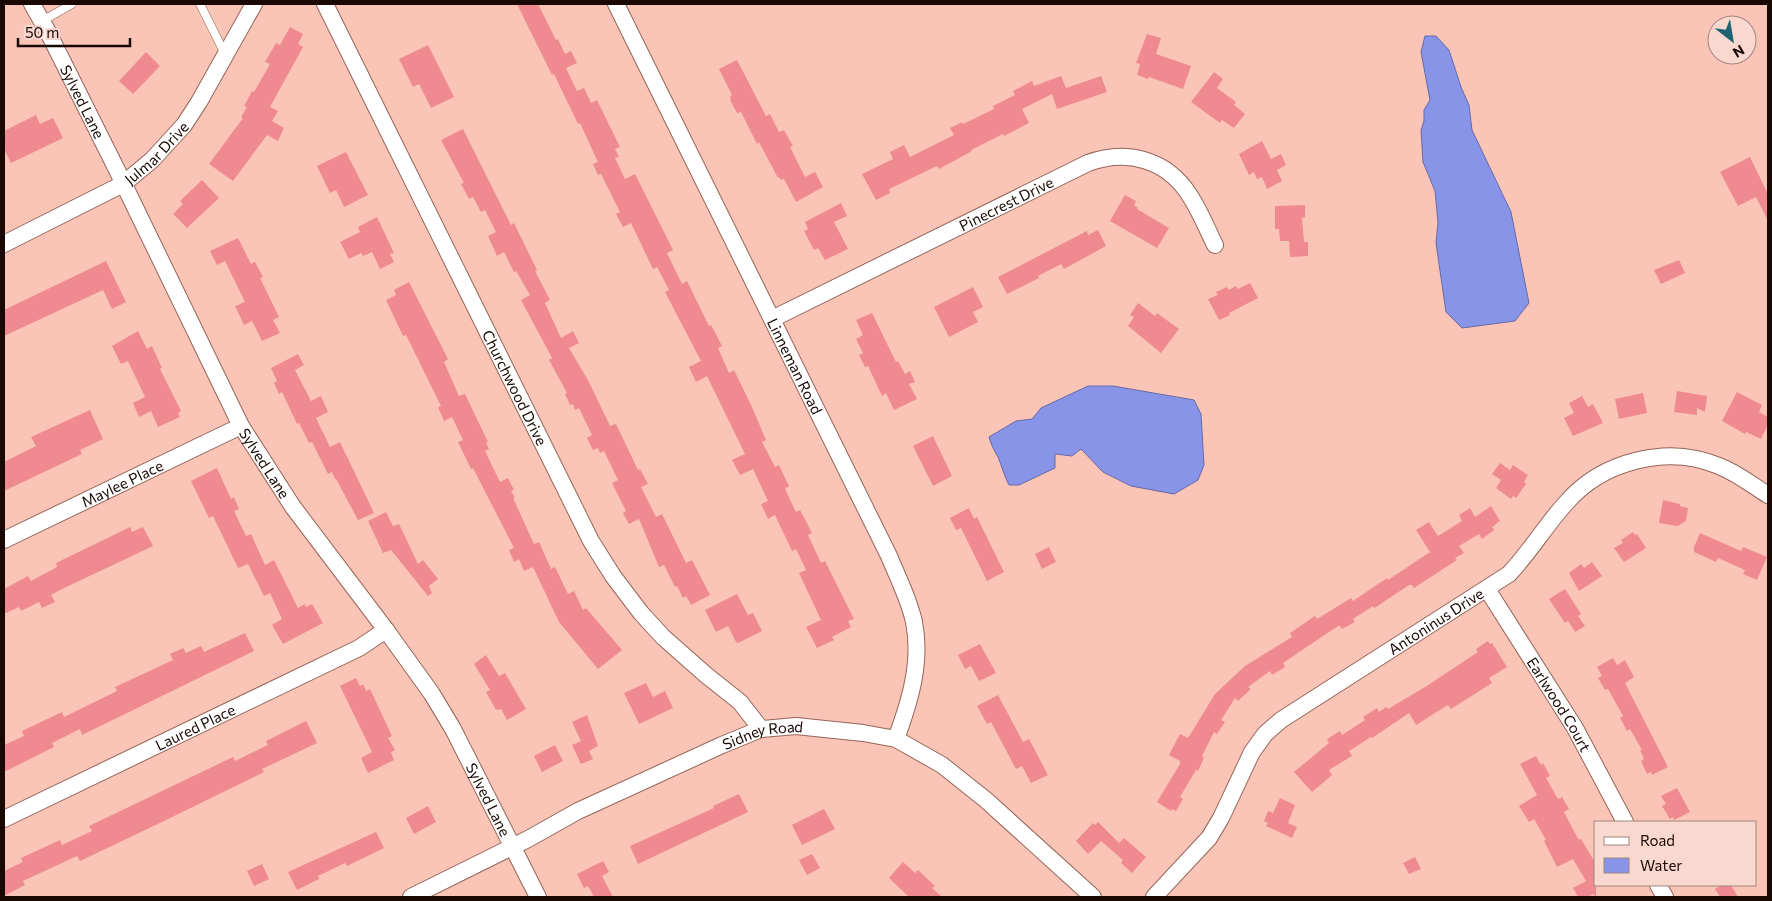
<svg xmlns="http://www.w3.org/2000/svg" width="1772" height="901" font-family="Commissioner,sans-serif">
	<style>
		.water { fill: #8894e8; stroke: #676aa4 }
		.building { fill: #f08a91 }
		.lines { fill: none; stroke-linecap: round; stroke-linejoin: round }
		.lane-casing { stroke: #946558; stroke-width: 9 }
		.street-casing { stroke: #946558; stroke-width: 18 }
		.lane { stroke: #fff; stroke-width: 8 }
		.street { stroke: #fff; stroke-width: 16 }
		.labels { text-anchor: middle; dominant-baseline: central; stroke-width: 4.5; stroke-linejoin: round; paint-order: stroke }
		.street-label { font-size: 15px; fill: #190804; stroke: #f9d8cf }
	</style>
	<rect width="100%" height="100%" fill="#fac5b7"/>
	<path class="water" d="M1425,36H1436L1449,50L1461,87L1469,105L1472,130L1511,212L1529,303L1515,321L1462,328L1446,312L1436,243L1438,222L1435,191L1423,162L1421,130L1424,121V110L1430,100L1421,52Z
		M1088,386H1113L1194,400L1201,414L1204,465L1198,480L1174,494L1131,486L1103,472L1081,449L1072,456L1055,454V468L1019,485H1009C1004,476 1002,466 998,457C994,450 991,445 989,437L1016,421L1032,419L1041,408Z"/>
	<path class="building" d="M517,4H538L556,40L558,39L565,54L571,51L577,63L566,68L577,91L584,88L591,103L597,100L620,147L615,149L619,157L615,158L625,179L635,174L673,250L667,253L682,284L687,281L709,326L711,325L722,346L718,348L729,373L734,370L752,407L766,440L762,442L775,467L779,465L789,486L785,489L796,512L800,510L812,533L808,535L821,563L825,561L854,619L848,621L851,627L832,637L834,640L817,648L806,627L821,620L799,573L806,570L796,549L792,551L775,515L768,519L761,504L768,501L753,469L740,475L732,460L745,454L707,376L696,382L689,367L701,361L665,292L669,290L657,267L653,269L631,223L623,227L616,214L620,212L601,174L598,175L593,164L598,162L580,123L578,124L554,74L552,75Z
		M290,27L303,34L298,44L303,47L270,107L278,111L272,121L284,128L278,141L267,135L233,181L209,164L243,118L241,117L247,107L244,106L252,91L254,92L270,64L265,62L276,43L280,45Z
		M1147,34L1161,38L1156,54L1191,66L1183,89L1149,77L1148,79L1137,75L1140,64L1136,63Z
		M428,45L454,97L431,108L419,84L413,87L399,59Z
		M146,52L160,66L133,94L119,81Z
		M737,60L766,116L770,114L779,132L784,130L793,146L790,147L805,177L815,172L823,187L796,202L784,179L781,180L779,177L778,178L759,142L757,144L741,112L737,113L730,100L731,99L730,96L732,95L719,69Z
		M1214,72L1223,79L1217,88L1236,102L1234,105L1245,114L1234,128L1222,120L1220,123L1191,102Z
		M1061,76L1066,88L1101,76L1107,92L1057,109L1052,94L1022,109L1029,123L1004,136L1003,134L971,150L972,151L939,169L937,166L889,189L890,193L876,200L862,174L893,159L890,152L904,145L910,157L954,135L950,128L962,122L963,124L994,109L993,106L1015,95L1013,91L1032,81L1034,86Z
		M36,115L40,124L53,118L63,138L11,163L4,149V131Z
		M463,129L511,225L514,223L537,270L535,271L550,300L545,303L561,338L573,331L579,343L569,348L589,382L610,426L616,424L638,470L640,469L648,484L641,487L656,517L662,514L686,563L692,560L710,595L691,605L686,596L683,598L677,586L675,587L664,565L659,567L639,519L629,524L623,513L626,511L612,483L618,480L604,451L600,453L598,448L593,450L587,438L592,435L579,408L575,410L573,404L570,405L565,394L567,393L549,360L552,358L521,300L530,295L516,271L514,272L504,252L497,256L488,236L496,232L485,210L481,212L473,197L469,199L461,184L464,183L441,140Z
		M1262,141L1271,159L1281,154L1286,165L1277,170L1282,181L1267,189L1262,177L1257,179L1254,172L1249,175L1239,154Z
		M346,152L368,195L344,207L336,190L330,193L317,166Z
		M1750,157L1768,194V221L1756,197L1738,206L1720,172Z
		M202,180L219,198L187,228L173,214L183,204L180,201Z
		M1125,195L1136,201L1134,205L1138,208L1137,209L1169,228L1157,248L1110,221Z
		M841,203L847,216L834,222L848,249L825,260L818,248L814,250L804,231L808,229L805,222Z
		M1305,205V217L1302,218L1304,242H1308V256L1290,257L1289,241H1280L1279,229H1275V206Z
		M377,217L394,253L390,254L394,262L380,269L372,252L363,256L361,253L349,259L340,242L360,232L358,227Z
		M1098,230L1106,246L1064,269L1061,264L1038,276L1039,278L1007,294L998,277L1087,231L1088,235Z
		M238,238L251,264L255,262L263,277L260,278L279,317L273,320L280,333L262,341L252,321L244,325L235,306L245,302L225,261L217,265L210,251Z
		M1679,260L1685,273L1661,284L1654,270Z
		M106,261L126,302L112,309L103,290L4,336V310Z
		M409,282L448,359L444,362L459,396L465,394L488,442L486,443L489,449L485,451L500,482L508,478L514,490L511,491L515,498H513L534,544L539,542L551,569L555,567L568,594L574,591L583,610L586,608L622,650L598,669L559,622L533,567L524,571L519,559L514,562L509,550L514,548L473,468L471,469L458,442L463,440L452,417L444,421L438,407L441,406L406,335L403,336L386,300L396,295L394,290Z
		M1250,283L1258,298L1229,313L1230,315L1219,320L1208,299L1218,295L1216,292L1227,287L1229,290L1236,286L1238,289Z
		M973,287L983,307L973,312L978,322L949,337L934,307Z
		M1138,303L1155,316L1157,313L1179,329L1161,353L1128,326L1134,317L1130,315Z
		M872,313L896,362L898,361L905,374L910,371L915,382L909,384L917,399L894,410L886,393L882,396L868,366L865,367L859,355L863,353L856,339L863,335L856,320Z
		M138,331L147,349L152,346L162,368L160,369L181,411L178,413L180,417L158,427L151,411L139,417L133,403L145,397L128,361L121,364L112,346Z
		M298,354L304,365L295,370L311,401L321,396L328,412L316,418L330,447L340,442L374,513L358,520L336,479H335L332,472L328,474L312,442L309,443L299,423L297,424L282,392L279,394L274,383L277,381L271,368Z
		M1677,391L1707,396L1705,412L1697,408V415L1674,412Z
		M1737,392L1762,405L1759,412L1768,417V424L1761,439L1746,432L1745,434L1722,421Z
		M1643,393L1647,413L1619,419L1615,399Z
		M1582,396L1588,407L1593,404L1603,423L1573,436L1564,418L1574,413L1569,403Z
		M90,410L103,439L80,450L82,454L4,491V462L36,446L31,437Z
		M933,436L952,476L933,486L913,446Z
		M1500,463L1510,470L1513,465L1528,475L1524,482L1526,484L1516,498L1513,496L1511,499L1496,488L1501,480L1492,474Z
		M217,468L231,499L234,497L239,509L234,511L246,536L251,534L265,565L274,560L298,608L305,604L306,607L312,604L323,623L283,644L272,625L282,619L270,593L264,596L248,564L238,568L213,516L209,518L191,481Z
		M1663,500L1680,504V506L1688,508L1686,521L1678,526L1659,523Z
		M1491,506L1500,521L1492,527L1494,530L1482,539L1479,534L1459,546L1464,553L1455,558L1457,560L1414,588L1412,585H1409L1376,607L1374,608L1373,606L1353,619L1355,622L1342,629L1340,626H1338L1283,663L1285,667L1272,675L1270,671L1248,687L1251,689L1238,701L1235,698L1221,720L1225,722L1217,734L1214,732L1202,756L1204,758L1198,771L1196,770L1180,797L1183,799L1176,811L1172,809L1171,811L1157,802L1180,764V761L1169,755L1180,734L1188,738L1215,694L1245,666L1292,637L1290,633L1315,616L1317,619L1351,598L1353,601L1387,578L1388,580L1430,552L1416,530L1429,522L1438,536L1462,521L1459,515L1470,508L1475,517Z
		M969,508L974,519L977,517L1004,572L987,581L961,528L956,530L950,518Z
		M386,512L393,526L399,524L418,564L423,560L438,579L429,586L432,593L428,596L391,550L383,553L368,521Z
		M130,527L132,532L143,527L153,546L60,590L51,595L55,602L42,608L39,602L21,611L19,607L4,614V589L28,576L31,581L57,567L56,563Z
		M1633,532L1635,535L1637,534L1646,548L1624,562L1614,548L1623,543L1621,540Z
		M1700,533L1741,551L1743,547L1767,557L1757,580L1743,574L1745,570L1718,558L1716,562L1694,552V547Z
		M1049,547L1056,562L1042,569L1035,554Z
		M1592,562L1602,576L1579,591L1569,573L1581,564L1584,568Z
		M1565,589L1581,614L1578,616L1585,626L1575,632L1568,621L1565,623L1549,599Z
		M737,594L748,615L753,613L762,631L738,643L736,642L728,626L716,632L705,610Z
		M245,633L254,651L82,735L80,729L52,743L54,747L4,772V745L24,736L22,731L62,712L64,717L117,691L115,687L173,660L170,654L183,648L186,653L201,646L204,652Z
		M1488,641L1490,644L1492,643L1507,667L1489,678L1492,683L1451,709L1448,705L1416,725L1409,713L1372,738L1371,737L1349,751L1352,756L1329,770L1332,775L1312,792L1294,772L1329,743L1327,739L1340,731L1342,735L1365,720L1363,717L1377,708L1379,712L1386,707L1388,709L1425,687L1478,652L1476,649Z
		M980,644L996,673L979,681L971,666L965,669L958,655Z
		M486,655L499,676L505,673L526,709L507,720L501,709L496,710L486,692L490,690L474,664Z
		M1613,658L1617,665L1625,660L1634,677L1625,683L1668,767L1652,775L1651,772L1647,774L1641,761L1644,759L1640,750H1642L1630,729L1627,731L1620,718L1623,716L1608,689L1605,690L1598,678L1602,676L1597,667Z
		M356,678L360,686L363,684L366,691L370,689L392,736L388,738L395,750L391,752L394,760L368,773L361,758L372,752L340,686Z
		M646,683L653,697L665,691L673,708L639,724L624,693Z
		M998,695L1023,742L1029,739L1048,775L1031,783L1022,766L1016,769L991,722L987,724L977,706Z
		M587,715L598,746L589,751L593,759L581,764L572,745L581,741L572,722Z
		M306,721L317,743L262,769L264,772L164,821L80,861L77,856L23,881L25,885L4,896V871L23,862L21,858L60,840L62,845L92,831L89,826L233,757L235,761L268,745L266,741Z
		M555,745L563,761L542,772L534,756Z
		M1536,756L1541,765L1543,763L1550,776L1546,778L1558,799L1562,797L1569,809L1564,812L1575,833L1579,840L1581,839L1596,864V897L1593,894L1588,897H1578L1573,888L1586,881L1573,859L1557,867L1544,841L1546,840L1534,819L1529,822L1519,806L1537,795L1520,764Z
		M1677,788L1690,812L1674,820L1673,817L1670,819L1662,806L1666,804L1661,796Z
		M739,794L748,812L638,864L630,846L714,808L713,806Z
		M1280,798L1295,805L1288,823L1297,827L1292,838L1266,826L1268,823L1264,821L1268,811L1273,813Z
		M428,806L436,822L414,834L406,818Z
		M824,809L835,829L802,845L792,825Z
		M1098,822L1119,843L1124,838L1146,857L1132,873L1121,863L1123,860L1101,841L1088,854L1076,841L1093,823L1095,825Z
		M376,832L384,848L347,866L345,863L318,876L319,879L297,890L288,872Z
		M812,854L820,868L807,875L799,860Z
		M1415,857L1421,869L1409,874L1403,863Z
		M603,861L609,872L602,876L613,897H594L588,886L584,888L577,874Z
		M903,862L915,873L918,870L935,886L932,888L942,897H909L889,878Z
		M262,864L269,879L254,886L247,871Z
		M1722,885H1731L1738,897H1720L1715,889Z"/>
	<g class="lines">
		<g class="lane-casing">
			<path id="lane" d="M200,4L225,54
				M42,21L72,4"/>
		</g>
		<g class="street-casing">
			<g id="street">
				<path id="s1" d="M32,4L48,32L116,168L241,426L293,507L386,630L432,694L453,729L538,897"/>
				<path id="s2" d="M325,4L591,541L613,576L641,613L663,637L706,675L740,702L761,729"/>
				<path id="s3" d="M616,4L889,556C898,578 909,599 914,622C922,662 910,701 896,739"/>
				<path id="s4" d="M4,244L123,184L152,160L184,125L199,102L254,4"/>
				<path id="s5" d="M772,319L1088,163C1127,149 1167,159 1190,196C1200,211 1207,229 1215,245"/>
				<path id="s6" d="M4,540L241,426"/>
				<path id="s7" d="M1487,589L1575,728L1625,822"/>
				<path id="s8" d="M4,819L359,648L386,630"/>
				<path d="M1658,885L1665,897"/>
				<path id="s9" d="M411,897L528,839L578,811L722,745L761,729L796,726L863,733L896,739L942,765L986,800L1093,897"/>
				<path id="s10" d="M1154,897L1209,838L1221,818L1252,752L1265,734L1281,720L1509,574C1530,552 1545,526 1566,503C1602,461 1668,444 1719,466C1737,473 1752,485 1768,495"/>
			</g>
		</g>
		<use href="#lane" class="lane"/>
		<use href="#street" class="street"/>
	</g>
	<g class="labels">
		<g class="street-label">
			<text stroke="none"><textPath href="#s1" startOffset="110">Sylved Lane</textPath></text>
			<text stroke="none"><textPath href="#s4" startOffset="179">Julmar Drive</textPath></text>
			<text stroke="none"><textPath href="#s5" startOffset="261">Pinecrest Drive</textPath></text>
			<text stroke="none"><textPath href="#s3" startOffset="404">Linneman Road</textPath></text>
			<text stroke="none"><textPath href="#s2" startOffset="428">Churchwood Drive</textPath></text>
			<text stroke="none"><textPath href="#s1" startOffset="515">Sylved Lane</textPath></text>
			<text stroke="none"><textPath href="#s6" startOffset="131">Maylee Place</textPath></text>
			<text stroke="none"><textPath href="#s10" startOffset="404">Antoninus Drive</textPath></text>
			<text stroke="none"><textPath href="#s7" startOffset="136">Earlwood Court</textPath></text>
			<text stroke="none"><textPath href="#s8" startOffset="212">Laured Place</textPath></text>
			<text stroke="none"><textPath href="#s9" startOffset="389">Sidney Road</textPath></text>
			<text stroke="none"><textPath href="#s1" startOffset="920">Sylved Lane</textPath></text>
		</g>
	</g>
	<rect width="1772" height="901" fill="none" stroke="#190804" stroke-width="10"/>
	<rect x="1594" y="821" width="162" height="65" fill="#f9d8cf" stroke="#9f857e"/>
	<rect x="1604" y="837" width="25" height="8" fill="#ffffff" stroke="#9f857e"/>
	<text x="1640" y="846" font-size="15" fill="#190804">Road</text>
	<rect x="1604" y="858" width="25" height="15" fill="#8894e8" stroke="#9f857e"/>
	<text x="1640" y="871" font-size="15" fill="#190804">Water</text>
	<g transform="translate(1732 40) rotate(149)"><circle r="24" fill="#f9d8cf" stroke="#9f857e"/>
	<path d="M0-4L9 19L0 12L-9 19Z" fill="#1c6373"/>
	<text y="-8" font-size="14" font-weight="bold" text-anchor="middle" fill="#190804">N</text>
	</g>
	<path d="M18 38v8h112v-8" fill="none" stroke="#190804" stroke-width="2.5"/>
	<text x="25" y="38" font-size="15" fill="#190804" stroke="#f9d8cf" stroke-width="4" paint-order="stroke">50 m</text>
</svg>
